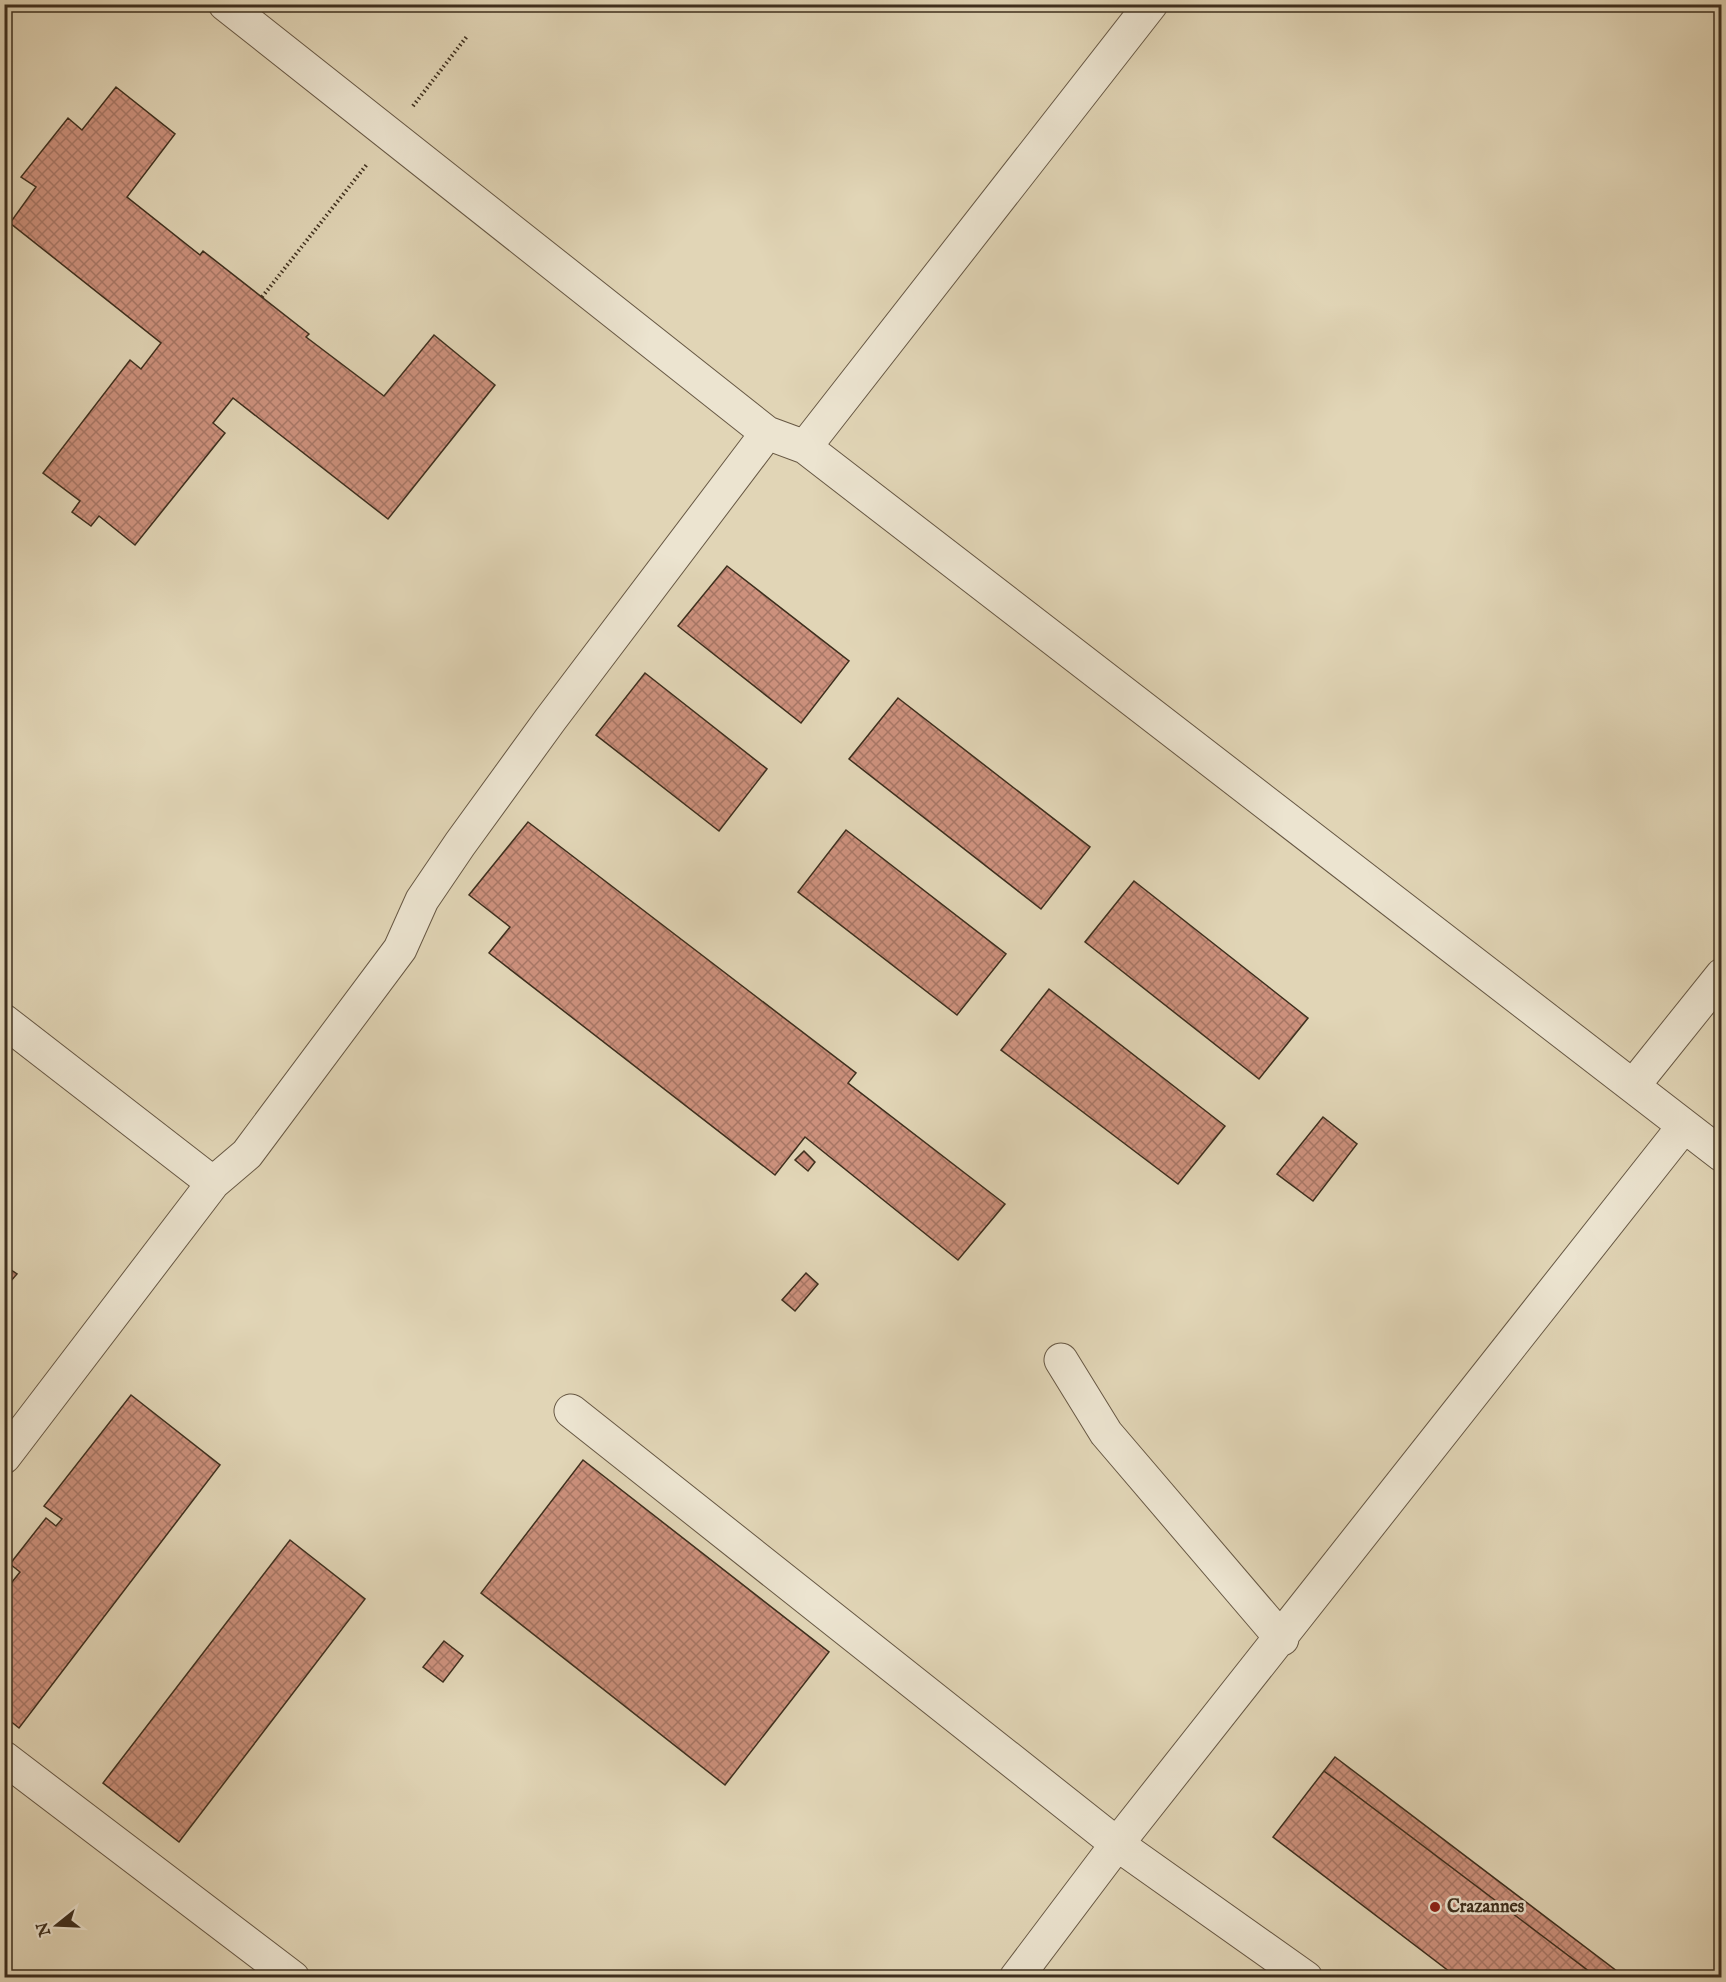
<svg xmlns="http://www.w3.org/2000/svg" width="1726" height="1982" font-family="'IM FELL English',serif">
	<style>
		.building { fill: url(#building-cross-hatch); stroke: #3e2f1e; stroke-width: 1.5 }
		.lines { fill: none; stroke-linecap: round; stroke-linejoin: round }
		.minor-casing { stroke: #675844; stroke-width: 35 }
		.path { stroke: #3e2f1e; stroke-width: 4; stroke-dasharray: 1.5 3; stroke-linecap: butt }
		.minor { stroke: #ece4d0; stroke-width: 33 }
		.poi-dot { fill: #8f2418; stroke: #ece4d0; stroke-width: 2 }
		.labels { text-anchor: middle; dominant-baseline: central; stroke-width: 5; stroke-linejoin: round; paint-order: stroke }
		.poi-label { font-size: 18px; font-weight: bold; fill: #3e2f1e; stroke: #ece4d0; text-anchor: start }
	</style>
	<defs>
		<pattern id="building-cross-hatch" width="8" height="8" patternUnits="userSpaceOnUse" patternTransform="scale(1.5)"><rect width="8" height="8" fill="#cd917d"/><path d="M0 0l8 8M0 8l8-8" fill="none" stroke="#a87766"/></pattern>
	</defs>
	<rect width="100%" height="100%" fill="#e1d5b6"/>
	<filter id="stains"><feTurbulence type="fractalNoise" baseFrequency=".00333" numOctaves="4"/><feColorMatrix values="0 0 0 0 .2 0 0 0 0 .09 0 0 0 0 .02 0 0 0 .5 -.17"/></filter>
	<radialGradient id="worn" r=".72"><stop offset=".6" stop-color="#630" stop-opacity="0"/><stop offset="1" stop-color="#630" stop-opacity=".3"/></radialGradient>
	<path class="building" d="M116,87L175,134L127,197L200,255L203,251L309,334L306,337L384,396L434,335L495,385L388,519L233,398L213,423L225,433L135,545L99,516L91,526L72,512L80,501L43,473L130,360L141,369L161,343L10,223L36,187L21,177L68,118L82,130Z
		M727,566L849,661L801,723L678,626Z
		M645,673L767,769L719,831L596,735Z
		M898,698L1090,847L1041,909L849,759Z
		M528,822L856,1073L848,1083L1005,1204L958,1260L805,1137L775,1175L489,953L510,927L469,895Z
		M846,830L1006,954L957,1015L798,892Z
		M1134,881L1308,1018L1259,1079L1085,942Z
		M1049,989L1225,1126L1178,1184L1001,1050Z
		M1323,1117L1357,1144L1313,1201L1277,1174Z
		M804,1151L815,1162L808,1171L795,1160Z
		M4,1265L17,1274L4,1289Z
		M806,1273L818,1284L795,1311L782,1300Z
		M131,1395L220,1465L19,1728L4,1716V1592L20,1572L10,1564L46,1518L56,1526L62,1519L44,1506Z
		M583,1460L829,1652L725,1785L481,1593Z
		M290,1540L365,1599L179,1842L103,1783Z
		M444,1641L463,1656L443,1682L423,1667Z
		M1335,1757L1626,1978H1598L1324,1771Z
		M1324,1771L1598,1978H1458L1273,1837Z"/>
	<g class="lines">
		<g class="minor-casing">
			<path id="minor" d="M225,4L767,433L805,447L1722,1155
				M805,447L1151,4
				M4,1021L213,1183
				M1633,1086L1722,975
				M1061,1360L1106,1433L1282,1639
				M571,1411L1117,1844L1306,1978
				M4,1457L213,1183L247,1154L400,949L422,900L460,844L550,720L767,433
				M4,1758L293,1978
				M1016,1978L1117,1844L1684,1126"/>
		</g>
		<path class="path" d="M413,106L468,35
			M262,297L368,163"/>
		<use href="#minor" class="minor"/>
	</g>
	<circle class="poi-dot" cx="1435" cy="1907" r="6"/>
	<g class="labels">
		<g class="poi-label">
			<text x="1447" y="1907">Crazannes</text>
		</g>
	</g>
	<rect width="1726" height="1982" fill="none" stroke="#e1d5b6" stroke-width="24"/>
	<rect x="6" y="6" width="1714" height="1970" fill="none" stroke="#3e2f1e" stroke-width="3"/>
	<rect x="12" y="12" width="1702" height="1958" fill="none" stroke="#3e2f1e" stroke-width="1.5"/>
	<g transform="translate(57 1925) rotate(252)" stroke="#ece4d0" stroke-width="4.5" paint-order="stroke">
	<path d="M0-4.5L10 22L0 15L-10 22Z" fill="#3e2f1e"/>
	<text y="-9" font-size="16" font-weight="bold" text-anchor="middle" fill="#3e2f1e">N</text>
	</g>
	<rect width="100%" height="100%" filter="url(#stains)"/>
	<rect width="100%" height="100%" fill="url(#worn)"/>
</svg>
